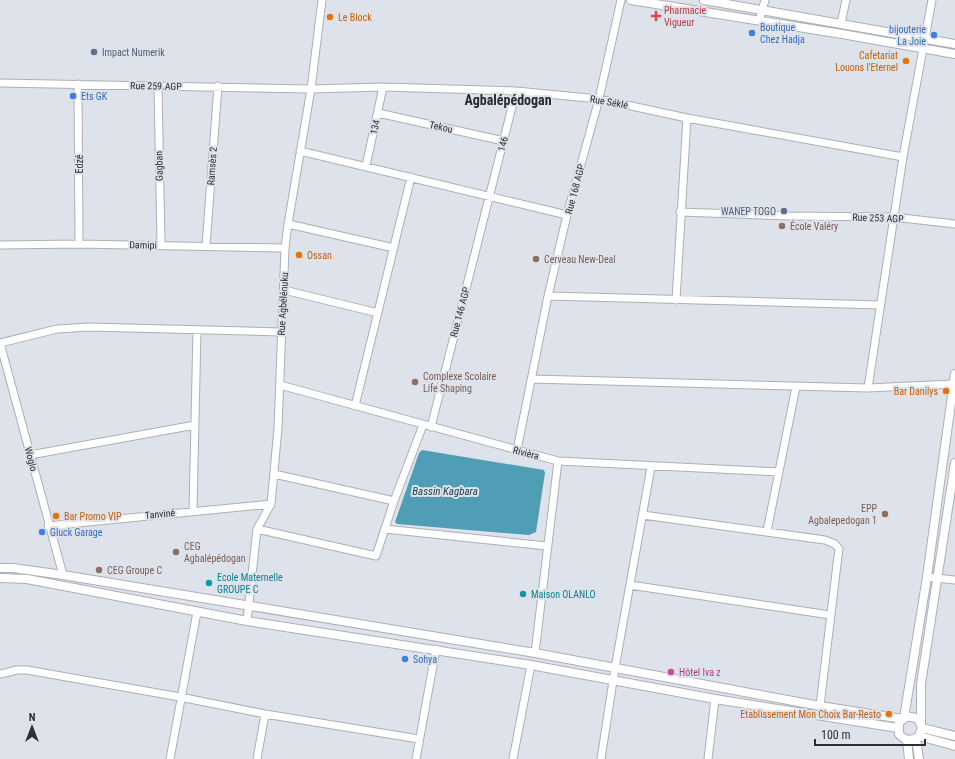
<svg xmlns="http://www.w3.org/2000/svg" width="955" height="759" font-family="'Roboto Condensed',sans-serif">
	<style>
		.water { fill: #509eb6 }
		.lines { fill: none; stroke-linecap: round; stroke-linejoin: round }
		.minor-casing { stroke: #abafb7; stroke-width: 9 }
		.tertiary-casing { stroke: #abafb7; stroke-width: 10 }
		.minor { stroke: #fff; stroke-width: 7 }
		.tertiary { stroke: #fff; stroke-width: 8 }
		.health-dot { fill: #e0444e; stroke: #dee2eb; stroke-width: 1.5 }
		.food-dot { fill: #e8710a; stroke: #dee2eb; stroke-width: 1.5 }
		.shop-dot { fill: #3f7fe0; stroke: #dee2eb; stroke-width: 1.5 }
		.service-dot { fill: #5c6f8a; stroke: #dee2eb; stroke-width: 1.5 }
		.education-dot { fill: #8d6e63; stroke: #dee2eb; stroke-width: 1.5 }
		.culture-dot { fill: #0f9aa8; stroke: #dee2eb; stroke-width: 1.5 }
		.hotel-dot { fill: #d1479c; stroke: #dee2eb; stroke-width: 1.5 }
		.labels { text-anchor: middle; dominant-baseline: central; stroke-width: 4; stroke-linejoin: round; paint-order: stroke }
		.health-label { font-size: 10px; fill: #be3a42; stroke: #dee2eb; text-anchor: start }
		.food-label { font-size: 10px; fill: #c56008; stroke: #dee2eb; text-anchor: start }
		.shop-label { font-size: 10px; fill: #366cbe; stroke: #dee2eb; text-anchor: start }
		.service-label { font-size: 10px; fill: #4e5e75; stroke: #dee2eb; text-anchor: start }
		.street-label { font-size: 10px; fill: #2d2f32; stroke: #dee2eb }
		.education-label { font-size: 10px; fill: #785e54; stroke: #dee2eb; text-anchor: start }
		.culture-label { font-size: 10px; fill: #0d838f; stroke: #dee2eb; text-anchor: start }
		.hotel-label { font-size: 10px; fill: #b23c85; stroke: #dee2eb; text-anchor: start }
		.water-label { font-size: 11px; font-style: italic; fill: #193d49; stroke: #dee2eb }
		.district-label { font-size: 14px; font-weight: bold; fill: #272a31; stroke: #dee2eb }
	</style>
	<rect width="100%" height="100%" fill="#dee2eb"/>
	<path class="water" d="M422,450L544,470L545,473L536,532L529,535L397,524L395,522L419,453Z"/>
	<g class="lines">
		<g class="minor-casing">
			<path id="minor" d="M759,21L765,0
				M841,23L846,0
				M0,83L311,89L383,87L516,91L599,99L687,118L903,157
				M78,84L79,244
				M158,87L161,245
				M378,113L504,141
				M300,151L567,215
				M366,166L383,87
				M680,212L789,216L893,217L955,224
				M288,224L394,248
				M0,245L79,244L285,248
				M206,246L218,86
				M284,290L378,313
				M548,296L880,305
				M676,300L687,118
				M0,343L57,329L89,327L281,332
				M0,343L63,575
				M532,379L868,388L953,384
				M280,385L558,461L779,472
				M868,388L903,157L932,0
				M355,406L411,177
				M431,427L516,91
				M517,450L548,296L567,215L599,99L621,0
				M30,455L195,425
				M274,474L394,501
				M193,511L197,330
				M643,515L825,540L835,544L839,549L837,564L820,706
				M48,526L271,504
				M257,529L376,556L394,501L423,425
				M385,529L547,546
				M767,531L796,387
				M927,577L955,580
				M630,585L830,615
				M247,621L257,529L271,504L278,428L285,248L288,224L311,89L322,0
				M535,653L558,461
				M0,674L17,670H27L180,697L265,714L419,739
				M170,759L197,612
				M257,759L265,714
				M416,759L436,649
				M513,759L531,665
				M601,759L615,668L651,467
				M708,759L715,699"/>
		</g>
		<g class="tertiary-casing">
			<path id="tertiary" d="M631,0L842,34L955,54
				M704,0L955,44
				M0,568H13L63,575L535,653L820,706L903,719
				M0,578L27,579L247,621L531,665L715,699L898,728
				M904,718L927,577L955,374
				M921,723V684L955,463
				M922,728L955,736
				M919,736L922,728L918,719C910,715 905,716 899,723V734C905,741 912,742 919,736L955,746
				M916,739L919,759
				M907,740L909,759"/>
		</g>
		<use href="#minor" class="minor"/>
		<use href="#tertiary" class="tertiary"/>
	</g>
	<path class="health-dot" d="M654 10h4v4h4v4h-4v4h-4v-4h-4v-4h4z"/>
	<g class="food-dot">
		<circle cx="330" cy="17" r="4"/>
		<circle cx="906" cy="61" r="4"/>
		<circle cx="299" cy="255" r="4"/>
		<circle cx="946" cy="391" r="4"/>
		<circle cx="56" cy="516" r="4"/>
		<circle cx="889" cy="714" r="4"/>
	</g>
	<g class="shop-dot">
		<circle cx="752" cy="33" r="4"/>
		<circle cx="934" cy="35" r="4"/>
		<circle cx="73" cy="96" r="4"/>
		<circle cx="42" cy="532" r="4"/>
		<circle cx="405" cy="659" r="4"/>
	</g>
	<g class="service-dot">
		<circle cx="94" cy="52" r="4"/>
		<circle cx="784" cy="211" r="4"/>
	</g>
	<g class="education-dot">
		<circle cx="782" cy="226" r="4"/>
		<circle cx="536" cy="259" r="4"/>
		<circle cx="415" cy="382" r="4"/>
		<circle cx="885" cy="514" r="4"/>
		<circle cx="176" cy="552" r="4"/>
		<circle cx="99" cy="570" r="4"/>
	</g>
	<g class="culture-dot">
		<circle cx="209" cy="583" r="4"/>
		<circle cx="523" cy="594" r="4"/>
	</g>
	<circle class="hotel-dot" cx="671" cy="672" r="4"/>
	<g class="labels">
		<g class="health-label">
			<text x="664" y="10">Pharmacie<tspan x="664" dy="12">Vigueur</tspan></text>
		</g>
		<g class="food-label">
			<text x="338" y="17">Le Block</text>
			<text x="898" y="55" text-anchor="end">Cafetariat<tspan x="898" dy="12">Louons l'Eternel</tspan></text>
			<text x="307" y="255">Ossan</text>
			<text x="938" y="391" text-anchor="end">Bar Danilys</text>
			<text x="64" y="516">Bar Promo VIP</text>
			<text x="881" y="714" text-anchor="end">Etablissement Mon Choix Bar-Resto</text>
		</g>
		<g class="shop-label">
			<text x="760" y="27">Boutique<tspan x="760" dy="12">Chez Hadja</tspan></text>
			<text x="926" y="29" text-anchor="end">bijouterie<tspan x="926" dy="12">La Joie</tspan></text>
			<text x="81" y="96">Ets GK</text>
			<text x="50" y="532">Gluck Garage</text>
			<text x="413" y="659">Sohya</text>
		</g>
		<g class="service-label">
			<text x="102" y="52">Impact Numerik</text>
			<text x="776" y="211" text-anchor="end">WANEP TOGO</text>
		</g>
		<g class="street-label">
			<text transform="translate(156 86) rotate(1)">Rue 259.AGP</text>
			<text transform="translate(609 102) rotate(10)">Rue Séklé</text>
			<text transform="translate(375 127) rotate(-77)">134</text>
			<text transform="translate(441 127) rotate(13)">Tekou</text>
			<text transform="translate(503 144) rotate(-76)">146</text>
			<text transform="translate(79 164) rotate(-90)">Edzé</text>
			<text transform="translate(159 166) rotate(-91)">Gagban</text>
			<text transform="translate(212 166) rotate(-86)">Ramsès 2</text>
			<text transform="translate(575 189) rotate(-75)">Rue 168 AGP</text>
			<text transform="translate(878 218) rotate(2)">Rue 253 AGP</text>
			<text transform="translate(143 245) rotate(1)">Damipi</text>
			<text transform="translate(283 304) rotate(-87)">Rue Agbélénuku</text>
			<text transform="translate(460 312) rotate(-75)">Rue 146 AGP</text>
			<text transform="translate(526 453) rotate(15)">Rivièra</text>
			<text transform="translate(31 459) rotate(75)">Woglo</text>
			<text transform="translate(160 514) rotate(-6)">Tanviné</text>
		</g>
		<g class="education-label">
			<text x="790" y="226">École Valéry</text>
			<text x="544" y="259">Cerveau New-Deal</text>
			<text x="423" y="376">Complexe Scolaire<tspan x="423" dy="12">Life Shaping</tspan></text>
			<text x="877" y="508" text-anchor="end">EPP<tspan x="877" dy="12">Agbalepedogan 1</tspan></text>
			<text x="184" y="546">CEG<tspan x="184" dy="12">Agbalépédogan</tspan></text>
			<text x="107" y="570">CEG Groupe C</text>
		</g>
		<g class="culture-label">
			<text x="217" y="577">Ecole Maternelle<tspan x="217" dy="12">GROUPE C</tspan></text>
			<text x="531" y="594">Maison OLANLO</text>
		</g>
		<g class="hotel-label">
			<text x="679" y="672">Hôtel Iva z</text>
		</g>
		<g class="water-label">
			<text x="445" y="491">Bassin Kagbara</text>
		</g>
		<g class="district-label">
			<text x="508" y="100">Agbalépédogan</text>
		</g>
	</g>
	<g transform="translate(32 727)" stroke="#dee2eb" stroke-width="3" paint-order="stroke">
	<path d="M0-3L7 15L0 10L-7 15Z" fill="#2d2f32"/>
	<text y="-6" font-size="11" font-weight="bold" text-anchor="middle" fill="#2d2f32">N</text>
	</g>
	<path d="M815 739v6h110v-6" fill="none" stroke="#2d2f32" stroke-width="2"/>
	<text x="821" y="739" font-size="12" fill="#2d2f32" stroke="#dee2eb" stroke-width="3" paint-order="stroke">100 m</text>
</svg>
